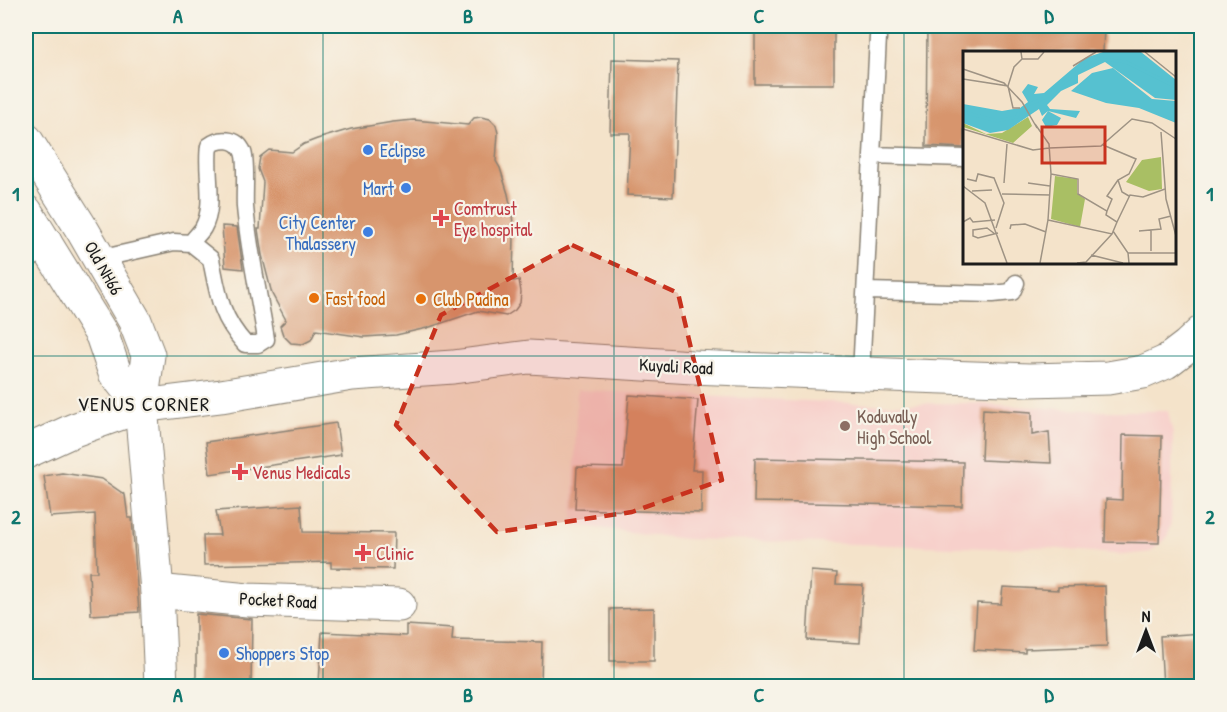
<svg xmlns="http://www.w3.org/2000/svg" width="1227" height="712" font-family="'Patrick Hand',sans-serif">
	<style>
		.built { fill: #f7d0cb }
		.building { fill: #d7956d }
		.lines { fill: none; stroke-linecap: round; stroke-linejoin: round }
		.service-casing { stroke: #888073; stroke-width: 19 }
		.minor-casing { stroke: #888073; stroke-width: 35 }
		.tertiary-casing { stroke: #888073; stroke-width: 35 }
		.secondary-casing { stroke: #888073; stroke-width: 35 }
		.primary-casing { stroke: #888073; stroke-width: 35 }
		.service { stroke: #fff; stroke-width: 16 }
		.minor { stroke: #fff; stroke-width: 33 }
		.tertiary { stroke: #fff; stroke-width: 33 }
		.secondary { stroke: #fff; stroke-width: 33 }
		.primary { stroke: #fff; stroke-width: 33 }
		.marked { fill: #c8321e; fill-opacity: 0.2; stroke: #c8321e; stroke-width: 4.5; stroke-dasharray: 12 8; stroke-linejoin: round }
		.grid { fill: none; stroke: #0f766e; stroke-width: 1.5; stroke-opacity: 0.55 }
		.shop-dot { fill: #3f7fe0; stroke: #f7f3e8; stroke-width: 2 }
		.health-dot { fill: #e0444e; stroke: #f7f3e8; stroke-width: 2 }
		.food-dot { fill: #e8710a; stroke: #f7f3e8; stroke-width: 2 }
		.education-dot { fill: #8d6e63; stroke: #f7f3e8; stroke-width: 2 }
		.labels { text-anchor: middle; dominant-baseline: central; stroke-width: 4.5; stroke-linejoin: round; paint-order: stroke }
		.shop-label { font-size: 18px; fill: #366cbe; stroke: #f7f3e8; text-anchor: start }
		.health-label { font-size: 18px; fill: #be3a42; stroke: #f7f3e8; text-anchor: start }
		.street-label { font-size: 18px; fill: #1c1c1c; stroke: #f7f3e8 }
		.food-label { font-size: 18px; fill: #c56008; stroke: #f7f3e8; text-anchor: start }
		.education-label { font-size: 18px; fill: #785e54; stroke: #f7f3e8; text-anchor: start }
		.neighbourhood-label { font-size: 20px; letter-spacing: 1.5px; fill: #1c1c1c; stroke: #f7f3e8 }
		.inset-river { fill: none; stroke: #56c1d0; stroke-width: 3 }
		.inset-road { fill: none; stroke: #9e9384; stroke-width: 1.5 }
		.view { fill: #c8321e; fill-opacity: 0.15; stroke: #c8321e; stroke-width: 3 }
		.inset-edge { fill: none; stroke: #1c1c1c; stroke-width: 3 }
		.neatline { fill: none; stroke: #0f766e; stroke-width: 2 }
		.grid-label { font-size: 20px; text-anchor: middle; font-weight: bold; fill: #0f766e }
	</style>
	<rect width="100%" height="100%" fill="#f7f3e8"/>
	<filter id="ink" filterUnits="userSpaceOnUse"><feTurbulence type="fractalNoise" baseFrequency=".0167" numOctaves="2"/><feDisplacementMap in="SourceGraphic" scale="12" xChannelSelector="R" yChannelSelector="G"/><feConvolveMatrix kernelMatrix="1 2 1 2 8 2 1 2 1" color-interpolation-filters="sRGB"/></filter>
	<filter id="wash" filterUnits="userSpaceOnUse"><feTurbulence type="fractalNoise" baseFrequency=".008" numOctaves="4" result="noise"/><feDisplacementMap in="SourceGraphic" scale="24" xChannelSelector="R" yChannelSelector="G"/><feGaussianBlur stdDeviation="1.35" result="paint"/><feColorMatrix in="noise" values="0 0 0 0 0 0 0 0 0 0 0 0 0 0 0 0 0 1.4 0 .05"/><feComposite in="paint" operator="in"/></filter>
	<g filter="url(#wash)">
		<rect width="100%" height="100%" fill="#f4e3ca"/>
		<path class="built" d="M577,390L872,404L967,403L1103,411H1168L1173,434L1171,522L1167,537L1151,552L1124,555L1038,547L989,548L685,539L573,525Z"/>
		<g id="blocks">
			<path class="building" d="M755,26H834V84H755Z
				M927,26H1104L1103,52H964V148L926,146Z
				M612,59L678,61L673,197L627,195L630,133H610Z
				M481,117L490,119L496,125L498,133L496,161L500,168L508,194L512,214L514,235L513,281L519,280L521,292L520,303L515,310L506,316L478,311L427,328L396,335L364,337L316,330L311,340L303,344L291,343L283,335L280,326L286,320L272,294L262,255L258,229H260L263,182L258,169L260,157L269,150L292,152L304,144L317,139L351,129L393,122L414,120L468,125L474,118Z
				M222,226L237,227L243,269L225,267Z
				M629,395L698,400L692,470H702L701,513L575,509L577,467L623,468Z
				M983,409L1032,412V435L1049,432L1051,463L981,460Z
				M336,423L341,455L210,474L206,442Z
				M1123,435L1162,436L1159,543L1105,542L1106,499L1122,500Z
				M755,458L963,462L962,506L754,502Z
				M62,473L102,479L125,495L128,518H132L139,612L91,615L89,572H97L95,514L50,517L44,476Z
				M301,505L303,532L394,533L393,569L331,568V562L204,565L203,535H220L216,511Z
				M811,571L837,573L836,584L863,585L860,643L807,640Z
				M1105,586L1107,646L1025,649V653L974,650L977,603L1001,604L1003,587L1058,590V587Z
				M654,608V661H610V609Z
				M196,614L252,619L251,687H196Z
				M406,625L453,628L452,640L542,642L541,687H382L319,683L322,632L406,636Z
				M1202,633V684L1163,686L1160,636Z"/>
		</g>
	</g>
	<g filter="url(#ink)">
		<use href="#blocks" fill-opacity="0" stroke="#888073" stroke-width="1.5"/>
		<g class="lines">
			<g class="service-casing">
				<path id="service" d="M872,155L964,158
					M99,259L174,242L191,243L211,259C218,294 220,316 245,344H258L266,339C259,295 249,251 245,207C244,194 247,162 243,152C237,137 219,138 209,146C205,172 216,205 203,228C200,233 194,238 191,243
					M866,291L993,294L1012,292L1016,283
					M861,374L878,37"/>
			</g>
			<g class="minor-casing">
				<path id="minor" d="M26,251L45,242
					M157,591L248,600L399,605"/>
			</g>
			<g class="tertiary-casing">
				<path id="tertiary" d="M26,452L74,430L141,406"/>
			</g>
			<g class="secondary-casing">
				<path id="secondary" d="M141,406L221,396L352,374L453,367L529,357L693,367L915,376L1029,380L1108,378L1143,372L1166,362L1187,346L1202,332"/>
			</g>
			<g class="primary-casing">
				<path id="primary" d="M26,140L83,231L135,321L148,355L141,406L157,591L161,686
					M26,212L102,335L115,373L141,406"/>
			</g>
			<use href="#service" class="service"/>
			<use href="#minor" class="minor"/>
			<use href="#tertiary" class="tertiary"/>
			<use href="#secondary" class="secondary"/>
			<use href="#primary" class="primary"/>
		</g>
	</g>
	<path class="marked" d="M572,245L678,293L722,480L632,512L497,532L396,425L441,315Z"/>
	<path class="grid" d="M323,26V686M614,26V686M904,26V686M26,356H1202"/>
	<g class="shop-dot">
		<circle cx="368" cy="150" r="6"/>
		<circle cx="406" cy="188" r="6"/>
		<circle cx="368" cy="232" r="6"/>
		<circle cx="224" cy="653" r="6"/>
	</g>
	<g class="health-dot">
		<path d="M438 209h6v6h6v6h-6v6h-6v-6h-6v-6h6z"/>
		<path d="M237 463h6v6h6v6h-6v6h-6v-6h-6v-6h6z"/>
		<path d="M360 544h6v6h6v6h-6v6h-6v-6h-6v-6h6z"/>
	</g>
	<g class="food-dot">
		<circle cx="314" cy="298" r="6"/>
		<circle cx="421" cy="299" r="6"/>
	</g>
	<circle class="education-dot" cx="845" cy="426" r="6"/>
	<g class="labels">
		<g class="shop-label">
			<text x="380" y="150">Eclipse</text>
			<text x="394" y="188" text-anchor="end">Mart</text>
			<text x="356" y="222" text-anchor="end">City Center<tspan x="356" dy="21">Thalassery</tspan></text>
			<text x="236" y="653">Shoppers Stop</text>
		</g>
		<g class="health-label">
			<text x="454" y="208">Comtrust<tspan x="454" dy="21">Eye hospital</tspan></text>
			<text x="252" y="472">Venus Medicals</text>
			<text x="376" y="553">Clinic</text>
		</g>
		<g class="street-label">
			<text transform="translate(104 268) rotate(60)">Old NH66</text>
			<text transform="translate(676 366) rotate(3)">Kuyali Road</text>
			<text transform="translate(278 600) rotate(3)">Pocket Road</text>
		</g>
		<g class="food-label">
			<text x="326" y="298">Fast food</text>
			<text x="433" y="299">Club Pudina</text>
		</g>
		<g class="education-label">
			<text x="857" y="416">Koduvally<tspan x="857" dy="21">High School</tspan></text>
		</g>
		<g class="neighbourhood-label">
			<text x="144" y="403">VENUS CORNER</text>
		</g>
	</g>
	<g transform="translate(963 51)">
		<rect width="213" height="213" fill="#f4e3ca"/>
		<path d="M65,66L69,75L50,92L0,76V72L23,83L39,82ZM198,106L199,138L186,140L163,131L179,109ZM92,125L114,128V142L122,148L117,176L88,168Z" fill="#a9bf64"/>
		<path d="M140,1H178L213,29V49L192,47L142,11L115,24V32L98,40L84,54L87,58L117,60L113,67L85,60L98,67L94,74L83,76L79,69L85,60L79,65L76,58L45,79L27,82L0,72V53L39,60L57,57L65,51L59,41L65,33L75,36L71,43L81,42L122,7ZM150,17L189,48L213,50V72L176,57L143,52L108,40L129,22Z" fill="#56c1d0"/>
		<path class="inset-river" d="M64,54L84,46L130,7L163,11L213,36M0,61L34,70L54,66L56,60"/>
		<path class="inset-road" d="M182,1L213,26M59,8H75L81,1M110,15L133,1M0,18L41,32L59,51L74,77M0,28L45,35L50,57H57M45,35L51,16L59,8L58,1M72,73L86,93L88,123L85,169L77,212M0,78L70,99L86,97M198,81L203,148L213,185M140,94L173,108L166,123L155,129L159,141L166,145M86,97L138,95L169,68L189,72L213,88M4,128L13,130L15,123L31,127L41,152L33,177M41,132L44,93M65,132L87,135M0,135L22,152L44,212M9,140L29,139M39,143L87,144M144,160L149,148L144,145L155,129M85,169L149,183L154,171L143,164L144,160L115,143V128L88,123M0,171L7,167L10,171L32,169M154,171L167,144L180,146L202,138M47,178L48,174L62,173L83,181M188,179V200M150,180L165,202L166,212M176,180L198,178L196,168L208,165M32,183L24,177L10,179V185L15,187L35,182M165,202H213M128,204L160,212M114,212L123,211L149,183"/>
		<path class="view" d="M79,76H142V112H79Z"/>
		<rect width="213" height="213" class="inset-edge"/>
	</g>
	<rect width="1227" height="712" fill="none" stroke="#f7f3e8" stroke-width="66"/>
	<g transform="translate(1146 631)" stroke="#f7f3e8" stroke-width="4.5" paint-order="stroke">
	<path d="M0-4.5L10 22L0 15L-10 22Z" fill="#1c1c1c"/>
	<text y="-9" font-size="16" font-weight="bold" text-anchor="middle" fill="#1c1c1c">N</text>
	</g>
	<rect x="33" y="33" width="1161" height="646" class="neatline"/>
	<g class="grid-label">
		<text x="178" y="23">A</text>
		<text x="468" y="23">B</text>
		<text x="759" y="23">C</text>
		<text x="1049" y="23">D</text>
		<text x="16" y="201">1</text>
		<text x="1210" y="201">1</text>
		<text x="16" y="524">2</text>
		<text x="1210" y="524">2</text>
		<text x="178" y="702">A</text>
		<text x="468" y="702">B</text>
		<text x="759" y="702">C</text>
		<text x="1049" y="702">D</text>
	</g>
</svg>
